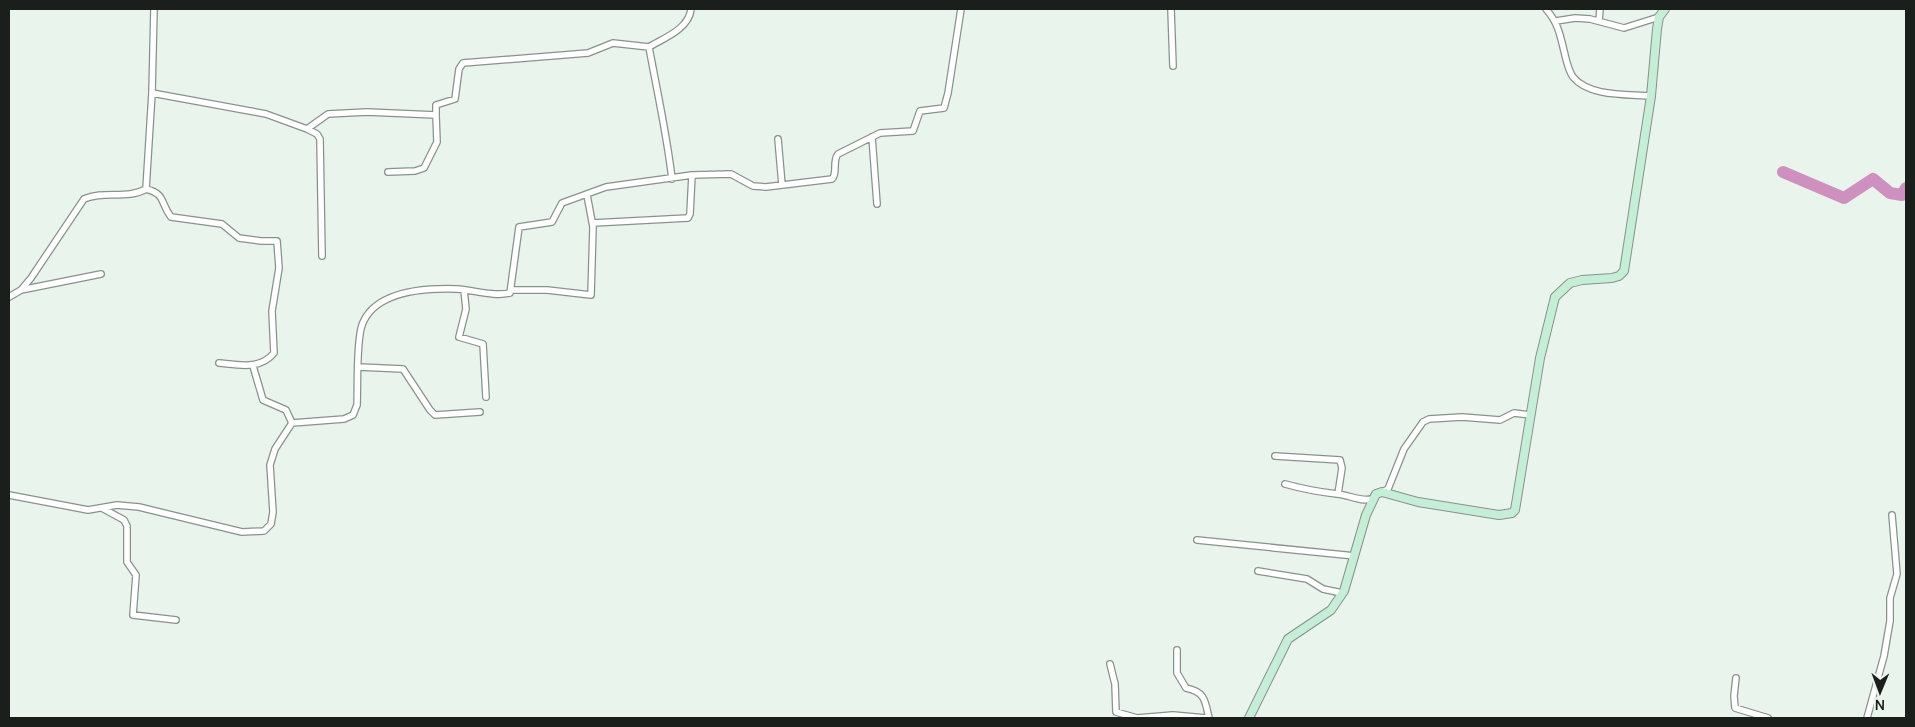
<svg xmlns="http://www.w3.org/2000/svg" width="1915" height="727" font-family="Manrope,sans-serif">
	<style>
		.lines { fill: none; stroke-linecap: round; stroke-linejoin: round }
		.river { stroke: #ce91bf; stroke-width: 12 }
		.street-casing { stroke: #88928b; stroke-width: 8 }
		.secondary-casing { stroke: #88928b; stroke-width: 10 }
		.street { stroke: #fff; stroke-width: 5.5 }
		.secondary { stroke: #c4eed6; stroke-width: 8 }
	</style>
	<rect width="100%" height="100%" fill="#e9f4ec"/>
	<g class="lines">
		<path class="river" d="M1783,172L1844,198L1873,179L1890,193L1902,195L1906,188"/>
		<g class="street-casing">
			<path id="street" d="M1171,9L1173,66
				M1546,9C1558,23 1560,34 1564,51C1566,59 1568,70 1573,77C1589,97 1628,94 1651,96
				M1556,21L1575,18L1590,19L1624,28L1659,17
				M1599,21L1600,9
				M649,47C657,91 667,135 672,179
				M152,93L266,114L307,129L328,114L367,112L436,115V105L455,99L459,69L463,63L588,53L613,43L649,47C664,38 689,29 691,9
				M307,129L317,134L320,139L322,256
				M872,137L877,204
				M778,139L782,185
				M388,172L415,171L424,168L437,142L436,115
				M146,189C166,194 160,203 171,217L222,224L239,238L261,241H277L279,268L272,311L274,353C260,370 239,365 219,363
				M593,223L688,218L690,214L692,175
				M21,290L101,274
				M464,290L466,309L459,337L483,344L486,397
				M512,290H547L591,295L593,227L587,195
				M9,297L21,290L31,278L84,199C104,190 127,200 146,189L152,93L154,9
				M253,366L263,400L286,410L292,423
				M359,367L403,369L430,410L435,415L480,412
				M1275,456L1340,460L1342,468L1338,494
				M1285,484C1303,489 1319,492 1337,494C1350,495 1360,502 1372,499
				M1382,492L1388,489L1404,449L1423,422L1429,419L1462,417L1500,420L1514,413L1530,415
				M9,495L88,510L117,505L139,507L242,532L264,531L271,524L273,512L270,465L275,449L292,423L344,419L353,415L357,405C358,385 356,343 362,325C375,290 426,288 457,289C473,290 495,297 510,293L519,227L552,222L562,203L606,187L692,175L731,174L753,186L766,187L832,179C838,173 832,161 838,154L880,133L913,131L920,111L944,108L948,93L961,9
				M102,508L124,520L127,526V562L136,575L133,615L176,620
				M1197,540L1355,556
				M1258,571L1307,579L1323,589L1342,593
				M1177,650V673L1186,688C1205,692 1205,700 1209,718
				M1110,664L1115,684L1116,712L1137,718L1173,715L1206,718
				M1736,678L1734,696L1735,708L1768,718
				M1867,718L1884,656L1890,621V598L1897,574L1892,515"/>
		</g>
		<g class="secondary-casing">
			<path id="secondary" d="M1249,718L1288,639L1331,610L1344,591L1366,515L1376,494L1382,492L1418,502L1499,515L1512,513L1515,510L1540,358L1555,297L1570,283L1582,280L1612,278L1619,276L1624,271L1651,96L1657,29L1659,17L1665,9"/>
		</g>
		<use href="#street" class="street"/>
		<use href="#secondary" class="secondary"/>
	</g>
	<rect width="1915" height="727" fill="none" stroke="#1b1f1c" stroke-width="20"/>
	<g transform="translate(1880 692) rotate(181)" stroke="#e9f4ec" stroke-width="4" paint-order="stroke">
	<path d="M0-4L9 19L0 12L-9 19Z" fill="#1b1f1c"/>
	<text y="-8" font-size="14" font-weight="bold" text-anchor="middle" fill="#1b1f1c">N</text>
	</g>
</svg>
